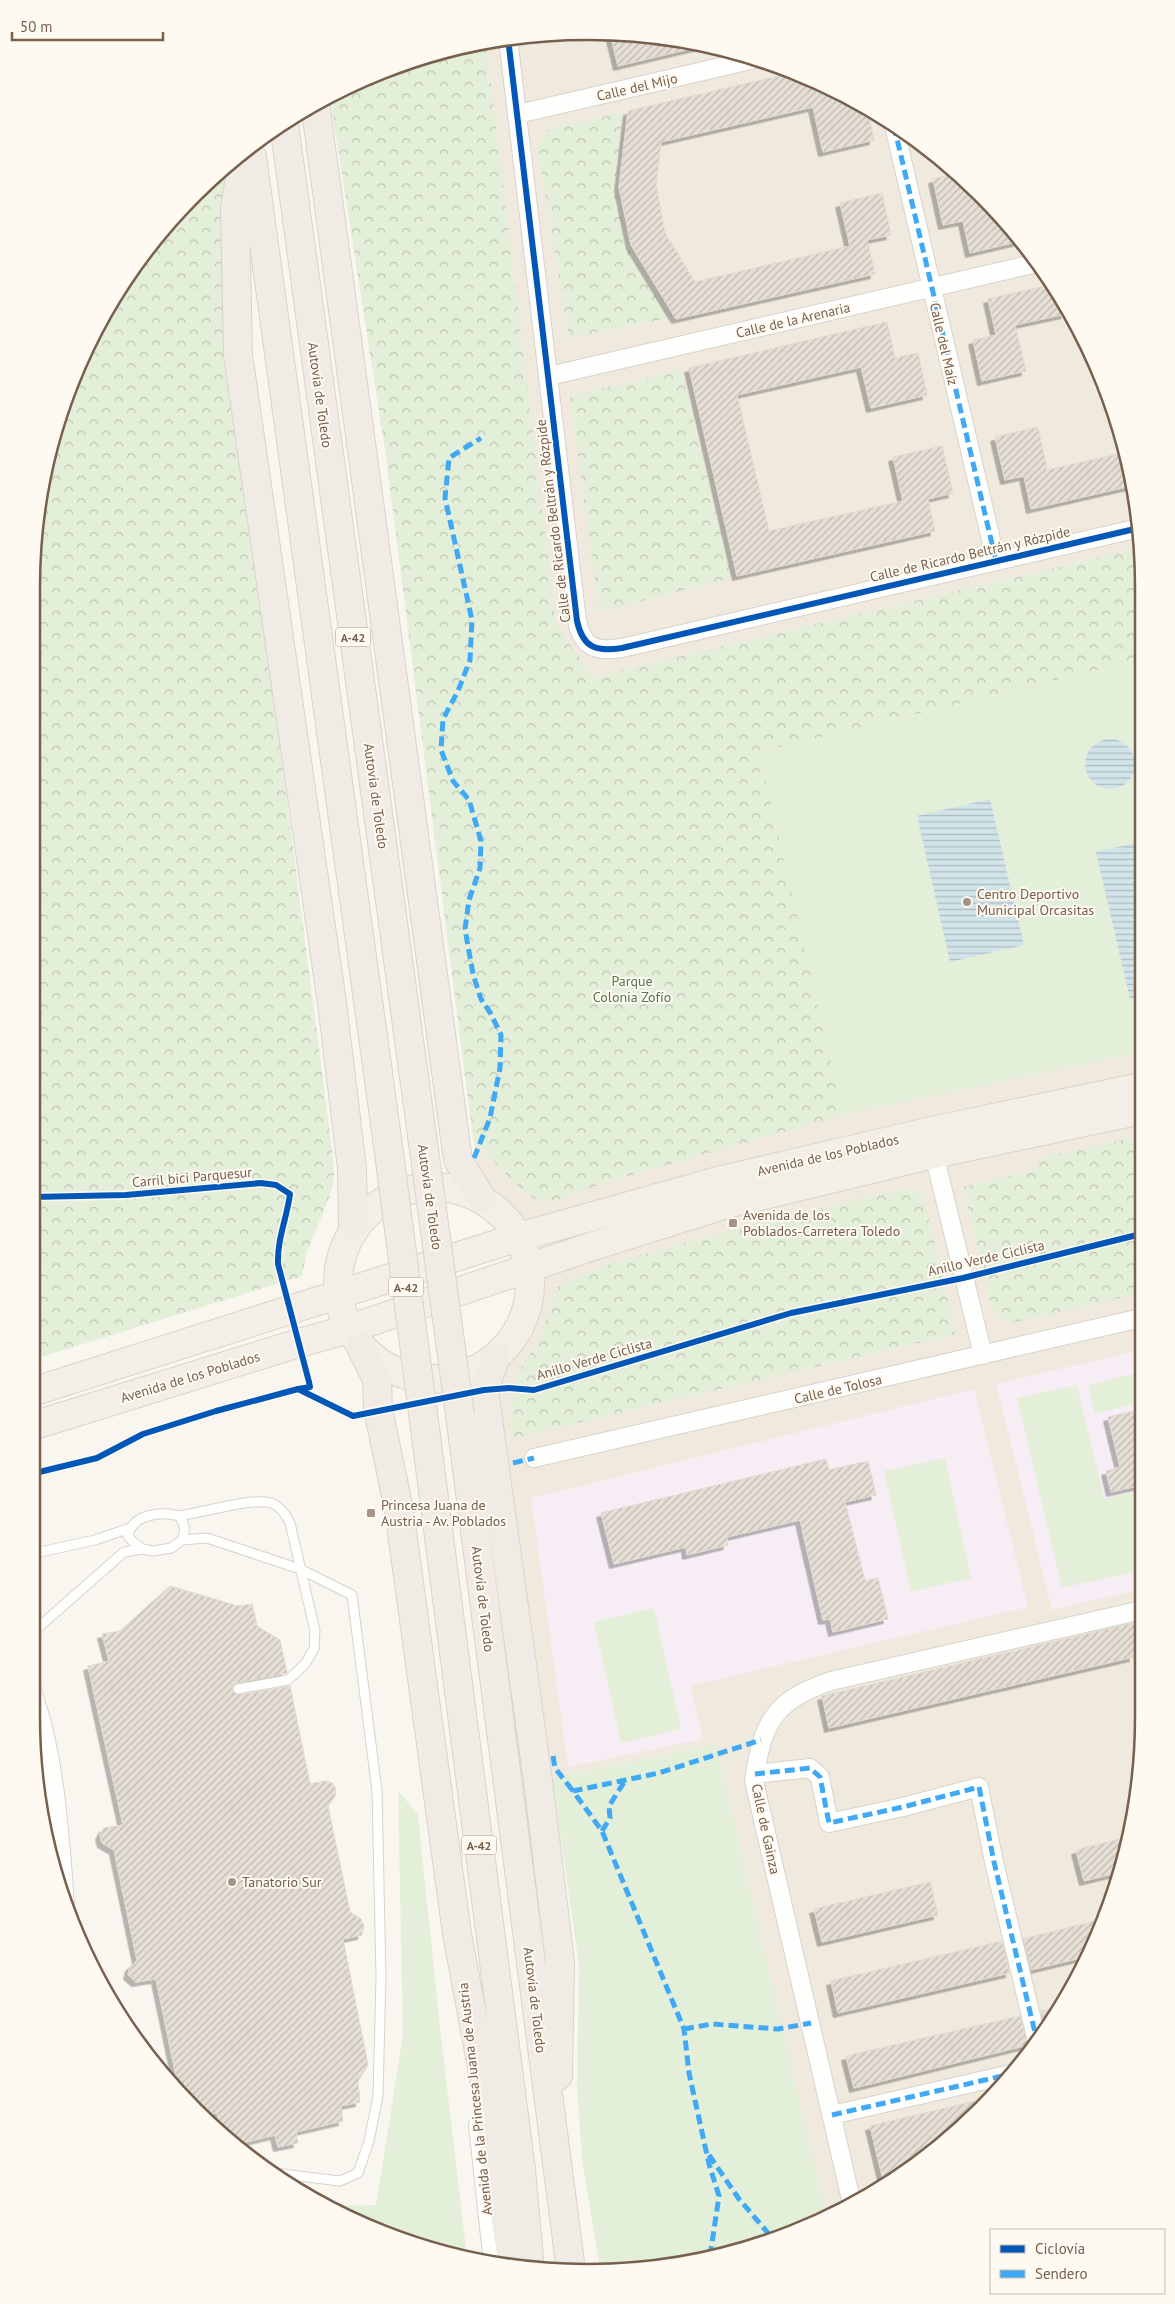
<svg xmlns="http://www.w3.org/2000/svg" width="1175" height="2304" font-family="'PT Sans',sans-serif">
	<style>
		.residential { fill: #f0e9dd }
		.education { fill: #f6eef4 }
		.green { fill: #e4efda }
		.park { fill: url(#park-crowns) }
		.water { fill: url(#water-rules) }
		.building { fill: url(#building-hatch); stroke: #e1dad1; filter: url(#shadow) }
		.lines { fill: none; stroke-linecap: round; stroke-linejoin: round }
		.lane-casing { stroke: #d7d3cd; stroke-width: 11 }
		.street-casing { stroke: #d7d3cd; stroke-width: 20 }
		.primary-casing { stroke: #d9d3cc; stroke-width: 30 }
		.highway-casing { stroke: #d9d3cc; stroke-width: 30 }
		.lane { stroke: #fefefd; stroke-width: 9 }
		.street { stroke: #fefefd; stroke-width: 18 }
		.primary { stroke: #f3efe7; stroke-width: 28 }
		.highway { stroke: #f1ebe6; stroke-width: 28 }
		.highway-bridge-casing { stroke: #d9d3cc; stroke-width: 30; stroke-linecap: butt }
		.highway-bridge { stroke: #f1ebe6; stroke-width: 28 }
		.quiet { stroke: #3fa9f5; stroke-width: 5; stroke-dasharray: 10 5; stroke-linecap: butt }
		.cycleway-casing { stroke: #fefaf2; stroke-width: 9 }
		.cycleway { stroke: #0057b8; stroke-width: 6 }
		.poi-dot { fill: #a49486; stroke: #fefaf2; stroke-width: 2 }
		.labels { text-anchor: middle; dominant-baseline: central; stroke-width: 4; stroke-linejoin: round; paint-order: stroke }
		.shield { fill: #fefaf2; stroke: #a08e7f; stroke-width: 1 }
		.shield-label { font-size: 12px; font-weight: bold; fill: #77604e }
		.street-label { font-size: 14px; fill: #77604e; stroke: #fefaf2 }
		.poi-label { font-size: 14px; fill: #77604e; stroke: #fefaf2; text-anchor: start }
		.park-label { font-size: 14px; fill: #527c47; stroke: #fefaf2 }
		.rim { fill: none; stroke: #77604e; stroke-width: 2.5 }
	</style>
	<defs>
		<pattern id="park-crowns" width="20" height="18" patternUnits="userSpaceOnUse" patternTransform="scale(1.25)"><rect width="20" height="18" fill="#e4efda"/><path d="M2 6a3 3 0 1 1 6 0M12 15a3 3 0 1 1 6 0" fill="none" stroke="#bec5b3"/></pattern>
		<pattern id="water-rules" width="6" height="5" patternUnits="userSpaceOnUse" patternTransform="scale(1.25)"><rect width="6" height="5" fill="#d1e4e9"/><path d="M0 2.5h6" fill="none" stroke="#aebcbf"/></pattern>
		<pattern id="building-hatch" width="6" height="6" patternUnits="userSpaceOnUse" patternTransform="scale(1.25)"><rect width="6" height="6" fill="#e5dfd6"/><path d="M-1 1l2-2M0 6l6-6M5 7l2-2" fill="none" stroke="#beb8b0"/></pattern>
		<filter id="shadow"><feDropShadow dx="-4.5" dy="4.5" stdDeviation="0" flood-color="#0004"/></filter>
	</defs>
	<rect width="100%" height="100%" fill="#f8f6ef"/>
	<path class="residential" d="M624,32L731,50L833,88L926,146L1029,249L1102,375L1139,515L1143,1753L1125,1860L1087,1962L1050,2026L981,2110L926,2158L826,2218L716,1744L552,1778L497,1397L496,1356L510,1343L520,1327L527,1309L530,1294L529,1268L519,1237L503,1216L482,1199L385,449L330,97L408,61L515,36Z"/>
	<path class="education" d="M1141,1350L1142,1589L1052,1610L996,1384Z
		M974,1389L1028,1607L690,1686L703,1739L568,1767L531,1498Z"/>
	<path class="green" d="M1139,660L1141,1052L843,1115L759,752Z
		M1141,1372L1142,1402L1095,1414L1088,1385Z
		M1077,1385L1104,1499L1142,1490V1570L1062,1588L1017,1398Z
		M945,1458L971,1578L911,1592L884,1471Z
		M654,1608L681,1729L621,1743L594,1622Z
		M716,1744L827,2218L766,2243L660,2268L600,2270L582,2159L577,2087L579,1965L552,1778Z
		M398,1790L418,1815L439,2018L467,2258L375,2231L326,2206L376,2205L403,2035Z"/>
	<path class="park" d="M486,43L556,625L593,677L1139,548V660L759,752L843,1115L600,1184L563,1199L538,1202L512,1181L473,1139L385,449L330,97L408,61Z
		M623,112L615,188L627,246L669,318L569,338L538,152L541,138L548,129Z
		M228,164L223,236L228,345L333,1157L334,1180L328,1201L307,1251L302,1276L32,1360V551L50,444L88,342L146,249L221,169Z
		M681,370L732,578L599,612L570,396Z
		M1141,1136V1293L1017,1322L1002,1320L992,1309L963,1187L1034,1170L1044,1157Z
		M904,1189L916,1190L923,1196L956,1334L513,1438L512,1402L516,1376L537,1343L549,1313L557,1287C596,1265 642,1255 686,1243C758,1223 831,1206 904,1189Z"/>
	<path class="water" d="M1085 764a25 25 0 1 1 50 0a25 25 0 1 1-50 0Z
		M990,799L1024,945L950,962L917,816Z
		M1140,842V996L1130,999L1096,852Z"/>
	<path class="building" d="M624,32L702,45V46L618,66L610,33Z
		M792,73L833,88L867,109L874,140L823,152L813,107L661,142L656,185L665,233L695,282L850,246L840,203L882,193L891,235L867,240L875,274L676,319L631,245L619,187L628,111Z
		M954,174L1021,241L970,253L963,221L943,225L933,179Z
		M1049,285L1066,314L1015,325L1026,371L982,381L973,340L996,335L988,299Z
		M887,322L895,358L918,353L927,395L871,408L861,367L737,395L769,531L903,501L893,457L942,446L953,493L928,499L935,531L737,576L689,368Z
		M1038,427L1047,470L1122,453L1131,486L1031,509L1024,476L1005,480L995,437Z
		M1142,1409V1485L1111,1492L1106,1471L1120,1467L1108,1417Z
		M826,1459L829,1470L868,1461L876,1495L845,1502L865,1581L878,1578L888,1619L833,1632L830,1619L823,1620L800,1520L727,1537L728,1545L687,1555L686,1547L614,1564L601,1513Z
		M170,1586L238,1606L252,1604L257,1626L280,1640L287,1673L236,1683L232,1686V1691L239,1695L290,1686L310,1784L325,1781L332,1783L336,1789L335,1796L328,1806L350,1912L361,1919L364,1926L362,1935L343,1939L368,2065L358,2081L360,2102L341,2106L343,2121L296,2132L298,2143L278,2147L275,2135L235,2145L227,2140L226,2130H221L217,2113L202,2115L179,2090L156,1979L136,1982L128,1975L130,1967L137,1960L114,1850L102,1843L100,1835L104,1828L123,1825L88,1666L109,1661L102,1634L120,1631Z
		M1142,1621V1651L1133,1653L1134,1657L829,1728L822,1696Z
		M1129,1837L1121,1872L1084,1881L1076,1850Z
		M930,1882L938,1915L822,1942L814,1909Z
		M1103,1919L1089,1956L1031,1970L1023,1939Z
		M1002,1941L1010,1973L838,2013L831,1981Z
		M1061,2006L1050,2026L1046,2031L1041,2011Z
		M1020,2016L1028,2045L854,2088L846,2056Z
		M992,2097L981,2110L926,2158L884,2184L870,2126Z"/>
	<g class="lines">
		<g class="lane-casing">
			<path id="lane" d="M179,1516C201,1513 254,1497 272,1503C281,1507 286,1515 290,1523L315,1631L314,1649L305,1664L288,1680L238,1689
				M182,1540C186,1530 185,1525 179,1516C161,1511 132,1514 128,1536L134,1543L143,1549L153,1551L171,1548L182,1540L207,1538L300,1569L352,1595L377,1791L381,1977L378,2096L369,2141L358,2173L340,2181L274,2173
				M31,1554L95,1540L130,1528
				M31,1634L124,1552L143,1549"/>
		</g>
		<g class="street-casing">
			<path id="street" d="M508,38L577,621C583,648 596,652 622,648L1139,528
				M518,114L755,59
				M894,126L996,561
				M549,376L1037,263
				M934,1154L983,1355
				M534,1458L1141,1318
				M31,1689C55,1751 60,1837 65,1904
				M755,1774L810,1768L820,1777L829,1823L903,1807L979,1787L994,1862L1037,2041
				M832,2115L1011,2074
				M478,2125L493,2264
				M852,2204L754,1781C762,1723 774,1700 831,1681L1142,1610"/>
		</g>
		<g class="primary-casing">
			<path id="primary" d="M338 1283a96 96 0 1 1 192 0a96 96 0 1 1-192 0Z
				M32,1392L519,1237L718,1181L932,1131L1141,1087
				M32,1426L299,1343L349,1329L590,1247L727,1204L934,1154L1141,1110"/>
		</g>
		<g class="highway-casing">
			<path id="highway" d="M315,103L458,1160L482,1199
				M284,124L424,1150
				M244,153L235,209L238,355L332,1003L352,1168L353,1226
				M252,157L389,1153
				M361,1347L377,1379L378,1409L399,1510L457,1934L482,2067L513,2266
				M496,1356L484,1390L538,1781L560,1962L558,2076
				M460,1415L571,2271
				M424,1421L521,2170L530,2269"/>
		</g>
		<use href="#lane" class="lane"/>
		<use href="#street" class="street"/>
		<use href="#primary" class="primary"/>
		<use href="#highway" class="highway"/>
		<g class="highway-bridge-casing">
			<path id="highway-bridge" d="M424,1150L460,1415
				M389,1153L424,1421"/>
		</g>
		<use href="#highway-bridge" class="highway-bridge"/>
		<path class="quiet" d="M894,126L996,561
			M474,1158L490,1118L500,1068L501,1035L491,1014L481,999L473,974L465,929L469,900L480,868L481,841L469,800L453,781L441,750L443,719L458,691L470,660L472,620L445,498L449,458L481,438
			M513,1463L534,1458
			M553,1756L555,1768L573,1791
			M755,1774L810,1768L820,1777L829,1823L903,1807L979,1787L994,1862L1037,2041
			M602,1831L610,1818L609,1806L626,1779
			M684,2029L712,2024L778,2029L811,2023
			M832,2115L1011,2074
			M709,2155L739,2199L774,2240
			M710,2256L719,2196L709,2164L689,2073L684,2029L602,1831L573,1791L659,1773L761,1740"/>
		<g class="cycleway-casing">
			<path id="cycleway" d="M508,38L577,621C583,648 596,652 622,648L1139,528
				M32,1197L126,1195L261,1183L276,1185L290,1194C287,1218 277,1239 278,1264L309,1382L310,1387L298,1389
				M31,1474L97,1458L143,1434L216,1411L298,1389L353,1416L484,1390L509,1388L534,1390L791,1313L963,1278L1141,1234"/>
		</g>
		<use href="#cycleway" class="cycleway"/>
	</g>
	<g class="poi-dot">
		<circle cx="967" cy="902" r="5"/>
		<rect x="728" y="1218" width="10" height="10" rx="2.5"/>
		<rect x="366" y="1508" width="10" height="10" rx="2.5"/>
		<circle cx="232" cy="1882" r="5"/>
	</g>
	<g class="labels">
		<g class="shield">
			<rect x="335.5" y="627.5" width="35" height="19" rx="4"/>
			<rect x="388.5" y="1277.5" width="35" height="19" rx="4"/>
			<rect x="461.5" y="1835.5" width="35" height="19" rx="4"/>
		</g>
		<g class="shield-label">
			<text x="353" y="637">A-42</text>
			<text x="406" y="1287">A-42</text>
			<text x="479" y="1845">A-42</text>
		</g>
		<g class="street-label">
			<text transform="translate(637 87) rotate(-13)">Calle del Mijo</text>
			<text transform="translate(793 320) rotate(-13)">Calle de la Arenaria</text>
			<text transform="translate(944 344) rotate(77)">Calle del Maíz</text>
			<text transform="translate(320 395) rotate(82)">Autovía de Toledo</text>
			<text transform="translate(553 521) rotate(-97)">Calle de Ricardo Beltrán y Rózpide</text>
			<text transform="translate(970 554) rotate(-13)">Calle de Ricardo Beltrán y Rózpide</text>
			<text transform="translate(376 796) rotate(82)">Autovía de Toledo</text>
			<text transform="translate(828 1155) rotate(-13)">Avenida de los Poblados</text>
			<text transform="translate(192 1177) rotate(-5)">Carril bici Parquesur</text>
			<text transform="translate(430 1197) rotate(82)">Autovía de Toledo</text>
			<text transform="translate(986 1258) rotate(-13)">Anillo Verde Ciclista</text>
			<text transform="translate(594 1359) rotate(-16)">Anillo Verde Ciclista</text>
			<text transform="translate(190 1377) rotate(-17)">Avenida de los Poblados</text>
			<text transform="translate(838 1389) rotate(-13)">Calle de Tolosa</text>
			<text transform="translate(483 1599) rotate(83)">Autovía de Toledo</text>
			<text transform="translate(766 1829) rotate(78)">Calle de Gainza</text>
			<text transform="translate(535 2000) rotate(83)">Autovía de Toledo</text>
			<text transform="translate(475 2099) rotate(-96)">Avenida de la Princesa Juana de Austria</text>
		</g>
		<g class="poi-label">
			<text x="977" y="894">Centro Deportivo<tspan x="977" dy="16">Municipal Orcasitas</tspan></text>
			<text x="743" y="1215">Avenida de los<tspan x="743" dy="16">Poblados-Carretera Toledo</tspan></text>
			<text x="381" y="1505">Princesa Juana de<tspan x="381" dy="16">Austria - Av. Poblados</tspan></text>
			<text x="242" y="1882">Tanatorio Sur</text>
		</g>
		<g class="park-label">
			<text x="632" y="981">Parque<tspan x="632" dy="16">Colonia Zofío</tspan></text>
		</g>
	</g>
	<path d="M0 0H1175V2304H0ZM587 40H588A547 547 0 0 1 1135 587V1717A547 547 0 0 1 588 2264H587A547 547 0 0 1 40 1717V587A547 547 0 0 1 587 40Z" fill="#fefaf2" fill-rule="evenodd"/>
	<path class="rim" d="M587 40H588A547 547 0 0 1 1135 587V1717A547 547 0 0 1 588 2264H587A547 547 0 0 1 40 1717V587A547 547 0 0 1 587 40Z"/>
	<rect x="990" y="2229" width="175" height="65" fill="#fefaf2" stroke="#c8bcb0"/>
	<rect x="1000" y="2245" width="25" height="8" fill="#0057b8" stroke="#c8bcb0"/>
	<text x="1035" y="2254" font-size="15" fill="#77604e">Ciclovía</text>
	<rect x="1000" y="2270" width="25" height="8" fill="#3fa9f5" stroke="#c8bcb0"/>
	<text x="1035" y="2279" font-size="15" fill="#77604e">Sendero</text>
	<path d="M12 32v8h151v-8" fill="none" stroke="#77604e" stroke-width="2.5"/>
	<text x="20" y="32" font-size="15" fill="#77604e" stroke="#fefaf2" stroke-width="4" paint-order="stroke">50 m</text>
</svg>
